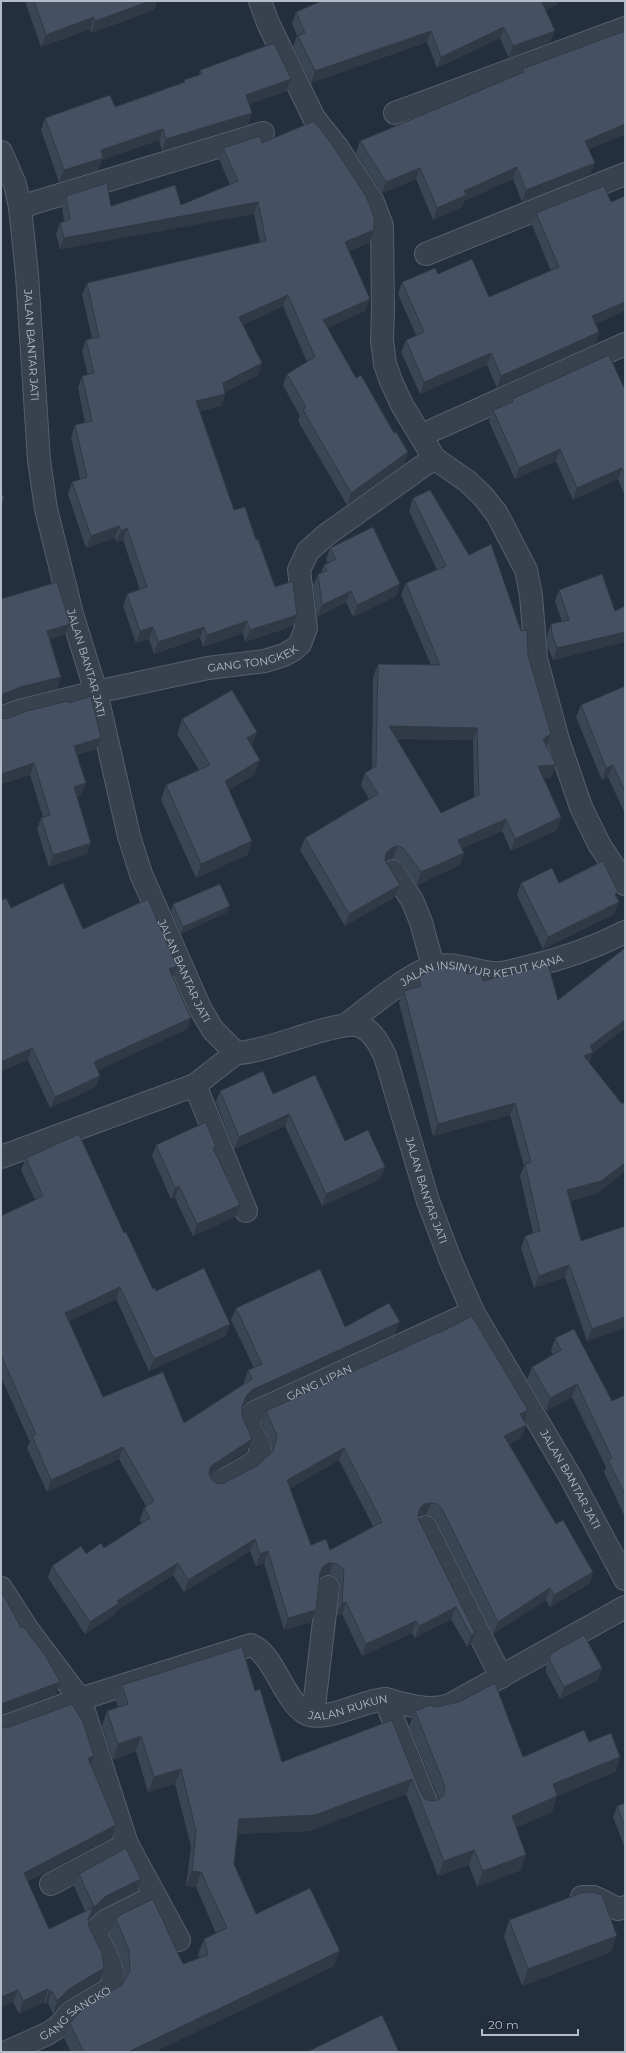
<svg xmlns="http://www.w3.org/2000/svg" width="626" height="2053" font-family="Montserrat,sans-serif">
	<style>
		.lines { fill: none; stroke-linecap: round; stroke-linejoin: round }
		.minor-casing { stroke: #565f6c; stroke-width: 24 }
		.minor { stroke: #38414e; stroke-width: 22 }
		.wall { fill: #3b4654; fill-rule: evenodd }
		.shaded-wall { fill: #303945 }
		.building { fill: #455162; stroke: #303945; fill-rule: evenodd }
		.labels { text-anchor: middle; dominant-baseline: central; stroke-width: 3; stroke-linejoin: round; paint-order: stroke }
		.street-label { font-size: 11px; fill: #b4bcc9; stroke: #1d2633 }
	</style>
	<rect width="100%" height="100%" fill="#242f3e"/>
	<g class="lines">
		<g class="minor-casing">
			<g id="minor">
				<path d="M260,1L268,23L314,118L337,147L373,202L382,226L383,310L382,340L385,364L391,381L402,405L434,458L467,481L482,495L497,514L526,570L531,595L536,659L558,740L581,807L599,844L625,884"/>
				<path d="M395,113L625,28"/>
				<path id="s1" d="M1,152L15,184L20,207L27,274L39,460L46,509L72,614L96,692L129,836L141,874L200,1008L213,1030L236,1053C267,1053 339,1018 360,1026C373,1031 380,1045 385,1056L428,1201L450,1259L473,1312L570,1476L625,1579"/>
				<path d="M20,207L263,133"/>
				<path d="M426,254L625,174"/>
				<path d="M433,430L625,344"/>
				<path id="s2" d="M1,718L19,711L96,692L208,668L265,661L284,655L293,650L300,644L306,628L299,570L308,551L326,535L434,458"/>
				<path d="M393,871L412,900L421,922L433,966"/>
				<path id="s3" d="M347,1024C368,1008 409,974 432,967C455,960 479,975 501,973C510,972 519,969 528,967C562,959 594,948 625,932"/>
				<path d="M195,1085L246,1211"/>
				<path d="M1,1157L195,1085L236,1053"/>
				<path id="s4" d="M217,1484C226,1478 255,1465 259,1456C266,1442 240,1430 253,1413L473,1312"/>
				<path d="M426,1527L501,1677"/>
				<path d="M1,1588L28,1630L80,1699L127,1844L179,1940"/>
				<path d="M385,1699L427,1804"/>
				<path d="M313,1715L328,1587"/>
				<path id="s5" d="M1,1728L80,1699L251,1645C273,1653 284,1700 305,1713C324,1724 364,1700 385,1699C389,1699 395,1702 399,1703C420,1707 429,1711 450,1705L625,1607"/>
				<path d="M51,1884L127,1844"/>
				<path d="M582,1897H594L618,1909L625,1907"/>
				<path id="s6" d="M7,2052L47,2034L58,2027L71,2012L110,1989C119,1973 103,1949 96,1934L97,1929L107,1920L155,1896"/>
			</g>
		</g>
		<use href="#minor" class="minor"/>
	</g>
	<path class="wall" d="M25,1H157L154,10L91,33L90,29L41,47Z
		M558,4L545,10L550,42L509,58L500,38L437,68L427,42L311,83L293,47L297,36L292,23L296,12Z
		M522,69L625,134L589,149L595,163L590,174L522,202L513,179L464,201L462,207L433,220L416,179L382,193L356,153L360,141L521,73Z
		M200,70L291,79L287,91L249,104L248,125L162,151L159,140L102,160L98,170L59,182L41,130L45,118L115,107L184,82V80L199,75Z
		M262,143L370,242L349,251L365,311L327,328L404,464L347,505L298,421L300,416L283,385L287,374L307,362L283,306L243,325L258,375L225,392V394L221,406L200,411L234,510L256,540L275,587L297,615L293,626L245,642L243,633L203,647L200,638L154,654L149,639L136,643L123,606L127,594L140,590L123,540L116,542L115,538L86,548L68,494L72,482L80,479L71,437L75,425L85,423L78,388L82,376L88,375L82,351L86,340L92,338L82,295L87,283L260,243L254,214L60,249L56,234L60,223L64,221L62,207L66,196L111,206L181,205L230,185L219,159L223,148Z
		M611,202L595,324L599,332L595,344L497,388L487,365L420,394L401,352L406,340L416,335L398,294L402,282L438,274L489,297L551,271L532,225L536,213Z
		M625,390V496L618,479L573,500L556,461L515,479L489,422L493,410L510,403L512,399Z
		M413,498L469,555L528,655L551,734L546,746L551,778H544L561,817L557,830L511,851L502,831L462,848L460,865L417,885L399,860L393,859L386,860V861L400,885L395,897L345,926L300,850L305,838L369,799L361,785L365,773L372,769L373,677L378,664L431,665L401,595L406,583L437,570L409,511ZM397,739L473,740L474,798L441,813Z
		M330,548L396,596L353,617L346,602L317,617L313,586L318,574L321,573L324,565L328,563L326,560Z
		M559,590L615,611L625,606V642L553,660L547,645V636L551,624L562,622L555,601Z
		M625,686V814L608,777L602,780L576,717L581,705Z
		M69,703L96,749L77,755L82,795L77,796L87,854L49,867L37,829L41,818L43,817L30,775L1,784V718L4,719L9,718Z
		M182,719L257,732L252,745L255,774L229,790L252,841L247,855L196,878L161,800L166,785L199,770L177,734Z
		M521,883H559L616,897L619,902L614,914L543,949L517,895Z
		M173,904L227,912L181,934L171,911Z
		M11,908L83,929L173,977L187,1029L98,1070L96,1087L50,1108L28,1060Z
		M467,974L483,981L558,1000L593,1053L589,1063L622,1104L625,1101V1171L596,1194L570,1201L581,1241L625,1226V1328L587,1341L565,1277L534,1288L521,1248L525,1236L533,1233L520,1176L524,1166L510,1115L433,1136L399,1003L404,991L415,988L419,977Z
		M220,1091L273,1094L385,1167L380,1179L322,1206L285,1126L234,1149L216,1102Z
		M156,1145L216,1147L214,1151L240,1205L235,1217L193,1236L175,1198L171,1199L152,1156Z
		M26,1158L124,1233L153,1289L156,1291L226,1336L149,1371L116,1299L69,1321L103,1397L184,1423L244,1384V1382L248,1370L254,1368L231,1320L236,1308L345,1327L395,1334L248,1402L242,1408V1416L252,1439L247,1451L210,1475L211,1479L216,1483L222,1484L257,1466L271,1453L272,1448L262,1423L266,1411L439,1333L528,1410L524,1421L522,1437L509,1444L556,1524L593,1572L589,1584L550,1607L546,1600L493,1634L437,1521L433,1516L426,1515L420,1516L418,1518L419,1520L475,1633L471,1644L467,1647L451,1619L415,1638L412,1633L362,1656L342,1614L337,1615L340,1582L335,1577L329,1575H323L319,1578L311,1622L284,1630L264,1563L256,1566L250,1551L184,1592L173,1575L116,1611L114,1615L85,1634L48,1578L52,1566L104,1548L142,1524L140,1520L144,1508L146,1506L119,1459L47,1492L27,1448L30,1442L1,1377V1216L35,1200L21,1170ZM339,1460L373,1526L330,1550L311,1545L290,1488Z
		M555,1338L612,1401L625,1395V1517L604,1472L606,1467L572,1397L546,1411L527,1379L532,1367L553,1355L551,1351Z
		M550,1654L598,1680L560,1699L546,1672V1666Z
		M122,1685L255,1691L282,1762L392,1720L421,1793L425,1799L431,1801L438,1800L439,1799L409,1726L415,1711L523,1757L589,1742L620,1757L615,1772L557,1796L552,1812L516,1827L521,1870L477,1887L469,1865L438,1876L406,1794L309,1831L238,1834L234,1864L256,1914L334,1966L154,2052H71L64,2038L70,2023L122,1985L124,1981L123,1965L110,1934L116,1919L183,1964L199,1958L198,1954L204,1939L216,1933L196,1887L186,1886L191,1846L175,1784L148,1792L136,1751L113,1760L102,1726L107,1711L118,1707L116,1701Z
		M1,1727L94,1756L91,1765L112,1838L27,1881L49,1929L85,1911L74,1886L79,1874L141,1879L137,1891L101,1909L88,1920L89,1927L104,1968L100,1981L64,2001L53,2014L48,2003L45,2004L44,2002L19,2014L13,2002Z
		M625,1803V1848L613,1817L617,1806Z
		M509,1920L611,1952L522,1986L504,1937Z"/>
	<path class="shaded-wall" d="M150,1H157L154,10L91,33L95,21Z
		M544,1H558V4L538,13L542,2Z
		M94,17L90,29L41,47L46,35Z
		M504,27L500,38L437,68L441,57Z
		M431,31L427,42L311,83L315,71Z
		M555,31L550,42L509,58L513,46Z
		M291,79L287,91L242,107L246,95Z
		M252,113L248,125L162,151L166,139Z
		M625,124V134L581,153L585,141Z
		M163,129L159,140L102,160L98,170L59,182L64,170L101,150Z
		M595,163L590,174L522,202L526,190Z
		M517,167L513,179L464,201L462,207L433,220L437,208L464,191Z
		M420,168L416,179L382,193L386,182Z
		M258,202L254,214L60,249L64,238Z
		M374,230L370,242L341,254L345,242Z
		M288,295L283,306L235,329L239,317Z
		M370,299L365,311L318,332L323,320Z
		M625,302V311L587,328L592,316Z
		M599,332L595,344L497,388L501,376Z
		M491,353L487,365L420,394L424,382Z
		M262,363L258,375L218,395L223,383Z
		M225,394L221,406L192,412L196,401Z
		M560,449L556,461L515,479L519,468Z
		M408,452L404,464L347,505L351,493Z
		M622,468L618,479L573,500L577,488Z
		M4,499L1,508V501Z
		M119,526L115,538L86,548L91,536Z
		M127,528L123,540L116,542L121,531Z
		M400,584L396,596L353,617L357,605Z
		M351,591L346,602L317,617L322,605Z
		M297,615L293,626L245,642L250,630Z
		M247,621L243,633L203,647L207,635Z
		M70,624L65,635L43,642L47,631Z
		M153,627L149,639L136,643L140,631Z
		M204,627L200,638L154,654L158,642Z
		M625,632V642L553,660L557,648Z
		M61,677L57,689L16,699L1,705V695L20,687Z
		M389,726L477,728L473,740L385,738Z
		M257,732L251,746L247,738Z
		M551,734L547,746L538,751L543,739Z
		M101,738L96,749L70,757L74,746Z
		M260,760L255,774L220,796L225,781Z
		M34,763L30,775L1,784V774Z
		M556,765L551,778L534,779L538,766Z
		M613,765L608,777L602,780L606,768Z
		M86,783L82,795L70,798L74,787Z
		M561,817L557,830L511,851L515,839Z
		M506,819L502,831L454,852L458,840Z
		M252,841L247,855L196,878L201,864Z
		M91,843L87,854L49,867L53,855Z
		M397,846L393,859L386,860L382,866L386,853L391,848Z
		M464,853L460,865L417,885L421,872Z
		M400,885L395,897L345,926L349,914Z
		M619,902L614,914L543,949L548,937Z
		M230,906L227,912L181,934L183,927Z
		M177,966L173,977L169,969Z
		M191,1018L187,1029L90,1074L94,1062Z
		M625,1020V1029L593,1053L589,1064L584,1056L590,1046Z
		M32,1048L28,1060L1,1072V1062Z
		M100,1076L96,1087L50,1108L55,1097Z
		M515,1103L510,1115L433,1136L438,1124Z
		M289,1114L285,1126L234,1149L239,1137Z
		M625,1163V1171L596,1194L563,1203L567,1190Z
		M385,1167L380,1179L322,1206L326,1194Z
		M179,1186L175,1198L171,1199L175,1188Z
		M240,1205L235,1217L193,1236L197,1224Z
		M569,1265L565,1277L534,1288L539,1276Z
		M120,1287L116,1299L61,1325L65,1313Z
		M625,1317V1328L587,1341L592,1329Z
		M400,1322L395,1334L248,1402L242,1407L237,1418L247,1395L252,1390Z
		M230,1324L226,1336L149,1371L154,1359Z
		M577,1384L572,1397L546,1411L550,1398Z
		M528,1410L524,1422L520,1414Z
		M526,1425L522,1437L500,1448L504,1436Z
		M252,1439L247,1451L206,1478L211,1466Z
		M123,1447L119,1459L47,1492L51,1480Z
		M344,1448L339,1460L282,1492L287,1480Z
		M431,1503L426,1515L420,1516L415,1520L420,1508L424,1504Z
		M255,1539L250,1551L184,1592L188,1580Z
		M268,1551L264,1563L256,1566L260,1554Z
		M178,1563L173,1575L116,1611L114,1615L85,1634L90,1622L117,1601Z
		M328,1563H333L329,1575H323L318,1579L316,1585L323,1567Z
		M593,1572L589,1584L550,1607L554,1595Z
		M550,1588L546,1600L493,1634L498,1622Z
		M346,1602L342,1614L337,1615L342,1603Z
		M456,1607L451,1619L415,1638L419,1626Z
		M316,1610L311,1622L284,1630L288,1618Z
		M416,1621L412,1633L362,1656L366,1644Z
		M475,1633L471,1644L467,1647L471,1635Z
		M602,1668L598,1680L560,1699L564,1687Z
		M60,1682L56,1695L1,1715V1704Z
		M141,1736L136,1751L113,1760L118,1744Z
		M94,1756L89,1769L88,1758Z
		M620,1757L615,1772L547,1800L553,1784Z
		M181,1769L175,1784L148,1792L154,1777Z
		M412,1779L406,1794L309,1831L234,1834L239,1819Z
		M557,1796L552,1812L506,1832L512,1816Z
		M116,1825L112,1838L19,1886L24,1873Z
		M474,1850L469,1865L438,1876L444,1861Z
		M526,1855L521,1870L477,1887L483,1871Z
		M192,1871L201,1872L196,1887L186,1886Z
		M141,1879L137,1891L101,1909L88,1920L84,1932L93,1908L106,1896Z
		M617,1936L611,1952L522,1986L528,1969Z
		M340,1951L334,1966L154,2052H130V2051Z
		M104,1968L100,1981L64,2001L53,2014L57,2001L69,1989Z
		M48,1989L44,2002L19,2014L23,2001Z
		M18,1990L13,2002L1,2008V1997Z
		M52,1991L48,2003L45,2004L49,1992Z"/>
	<path class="building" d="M34,1H150L95,21L94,17L46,35Z
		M321,1H544L542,2L555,31L513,46L504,27L441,57L431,31L315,71L298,36L305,33L296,12Z
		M625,31V124L585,141L595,163L526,190L517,167L464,191L466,195L437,208L420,168L386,182L360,141L524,72L522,69Z
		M274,43L291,79L246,95L252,113L166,139L163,129L101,150L103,158L64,170L45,118L110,95L115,107L185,82L184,80L202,74L200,70Z
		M314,121L331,143L366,196L374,217V230L345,242L370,299L323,320L356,378L361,375L394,433L396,432L408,452L351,493L303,410L306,407L287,374L315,357L288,295L239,317L262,363L223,383L225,394L196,401L234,510L245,507L256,540L258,539L275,587L293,581L297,615L250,630L247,621L207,635L204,627L158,642L153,627L140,631L127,594L147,587L127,528L121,531L119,526L91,536L72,482L87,477L75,425L92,421L82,376L94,373L86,340L99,337L87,283L266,241L258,202L64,238L60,223L70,219L66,196L107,183L111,206L175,185L181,205L238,181L223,148L260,136L262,143Z
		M604,186L611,202L625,196V302L592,316L599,332L501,376L491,353L424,382L406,340L424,332L402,282L435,268L438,274L472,259L489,297L559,267L536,213Z
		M609,355L625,390V475L622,468L577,488L560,449L519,468L493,410L513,402L512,399Z
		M430,490L469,555L491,544L521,631L527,630L528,655L551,734L543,739L556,765L538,766L561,817L515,839L506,819L458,840L464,853L421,872L403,848L397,846L391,848L386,853L385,860L400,885L349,914L305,838L378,794L365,773L376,766L378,664L440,665L406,583L446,566L413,498ZM389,726L477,728L479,795L441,813Z
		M1,491L4,499L1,501Z
		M373,527L400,584L357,605L351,591L322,605L318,574L327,571L324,565L336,559L330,548Z
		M602,574L615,611L625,606V632L557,648L552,634L551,624L569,620L559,590Z
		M57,582L70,624L47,631L61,677L20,687L1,695V599Z
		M625,686V792L613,765L606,768L581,705Z
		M232,690L257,732L247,738L260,760L225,781L252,841L201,864L166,785L210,765L182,719Z
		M91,696L101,738L74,746L86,783L74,787L91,843L53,855L41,818L50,815L34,763L1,774V718L4,719L9,718L27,711L68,701L69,703Z
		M603,861L618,892L615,894L619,902L548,937L521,883L552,868L559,883Z
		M63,883L83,929L148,899L177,966L169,969L191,1018L94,1062L100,1076L55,1097L32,1048L1,1062V901L6,898L11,908Z
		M220,884L230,906L183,927L173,904Z
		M625,948V1020L590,1046L593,1052L584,1056L622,1104L625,1101V1163L601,1181L567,1190L581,1241L625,1226V1317L592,1329L569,1265L539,1276L525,1236L540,1231L525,1164L531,1162L515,1103L438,1124L404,991L421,986L419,977L432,970L446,966L466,967L467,974L480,971L483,981L548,964L558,1000Z
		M263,1071L273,1094L315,1075L345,1141L368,1130L385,1167L326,1194L289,1114L239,1137L220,1091Z
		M206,1122L216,1147L213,1148L240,1205L197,1224L179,1186L175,1188L156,1145Z
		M79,1134L124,1233L126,1232L153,1289L155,1288L156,1291L204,1268L230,1324L154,1359L120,1287L65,1313L103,1397L163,1372L184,1423L252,1379L248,1370L262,1364L236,1308L320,1269L345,1327L389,1303L400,1322L252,1390L247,1395L242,1406V1416L252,1439L211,1466L209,1473L211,1479L216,1483L222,1484L257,1466L273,1451L277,1436L266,1411L439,1332V1333L472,1316L528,1410L520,1414L526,1425L504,1436L556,1524L563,1520L593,1572L554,1595L550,1588L498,1622L442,1509L437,1504L431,1503L424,1504L420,1508L418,1515L419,1520L475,1633L471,1635L456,1607L419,1626L416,1621L366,1644L346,1602L342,1603L344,1570L339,1565L333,1563H328L323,1567L320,1573L316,1610L288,1618L268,1551L260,1554L255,1539L188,1580L178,1563L117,1601L119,1603L90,1622L52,1566L81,1546L86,1554L101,1543L104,1548L150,1518L144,1508L154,1501L123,1447L51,1480L32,1436L36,1434L1,1355V1216L43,1196L26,1158ZM344,1448L382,1522L330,1550L326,1539L311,1545L287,1480Z
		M574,1329L612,1401L625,1395V1495L608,1460L612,1458L577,1384L550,1398L532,1367L561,1350L555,1338Z
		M3,1594L21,1628L23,1626L47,1658L60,1682L1,1704V1595Z
		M584,1635L602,1668L564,1687L550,1661V1654Z
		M242,1647L255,1691L260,1689L282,1762L392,1720L421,1793L425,1799L431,1801L438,1800L443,1796L445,1791L444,1784L415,1711L430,1705L435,1707L459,1702L495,1683L523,1757L584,1730L589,1742L611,1733L620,1757L553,1784L557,1796L512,1816L526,1855L483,1871L474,1850L444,1861L412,1779L315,1815L239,1819L234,1864L256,1914L310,1888L340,1951L130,2051L131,2052H80L83,2051L70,2023L85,2006L122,1985L130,1971L129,1950L116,1919L120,1915L153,1899L183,1964L208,1955L204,1939L227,1928L201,1872L192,1871L196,1831L181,1769L154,1777L141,1736L118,1744L107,1711L128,1704L122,1685Z
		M72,1704L83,1722L94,1756L88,1758L116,1825L24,1873L49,1929L94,1907L79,1874L126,1848L141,1879L106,1896L93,1908L88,1919L89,1927L102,1953L104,1968L69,1989L57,2001L52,1991L49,1992L48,1989L23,2001L18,1990L1,1997V1727L3,1728L9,1727Z
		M625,1803V1826L617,1806Z
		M584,1892L597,1893L602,1895L617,1936L528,1969L509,1920Z
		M382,2015L399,2052H307Z"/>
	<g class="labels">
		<g class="street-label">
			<text stroke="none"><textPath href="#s1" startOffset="197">JALAN BANTAR JATI</textPath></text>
			<text stroke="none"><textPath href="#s2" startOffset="259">GANG TONGKEK</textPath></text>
			<text stroke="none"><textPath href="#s1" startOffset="521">JALAN BANTAR JATI</textPath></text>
			<text stroke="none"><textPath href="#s1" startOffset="845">JALAN BANTAR JATI</textPath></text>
			<text stroke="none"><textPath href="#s3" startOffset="152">JALAN INSINYUR KETUT KANA</textPath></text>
			<text stroke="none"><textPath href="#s1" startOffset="1252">JALAN BANTAR JATI</textPath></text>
			<text stroke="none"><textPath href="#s4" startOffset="170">GANG LIPAN</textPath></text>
			<text stroke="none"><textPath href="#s1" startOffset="1576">JALAN BANTAR JATI</textPath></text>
			<text stroke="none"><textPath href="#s5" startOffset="396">JALAN RUKUN</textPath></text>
			<text stroke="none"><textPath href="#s6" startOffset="79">GANG SANGKO</textPath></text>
		</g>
	</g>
	<rect width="626" height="2053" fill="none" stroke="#b4bcc9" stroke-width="4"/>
	<path d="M482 2029v6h96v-6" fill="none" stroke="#b4bcc9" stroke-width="2"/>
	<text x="488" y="2029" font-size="12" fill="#b4bcc9" stroke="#1d2633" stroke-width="3" paint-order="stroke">20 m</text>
</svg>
